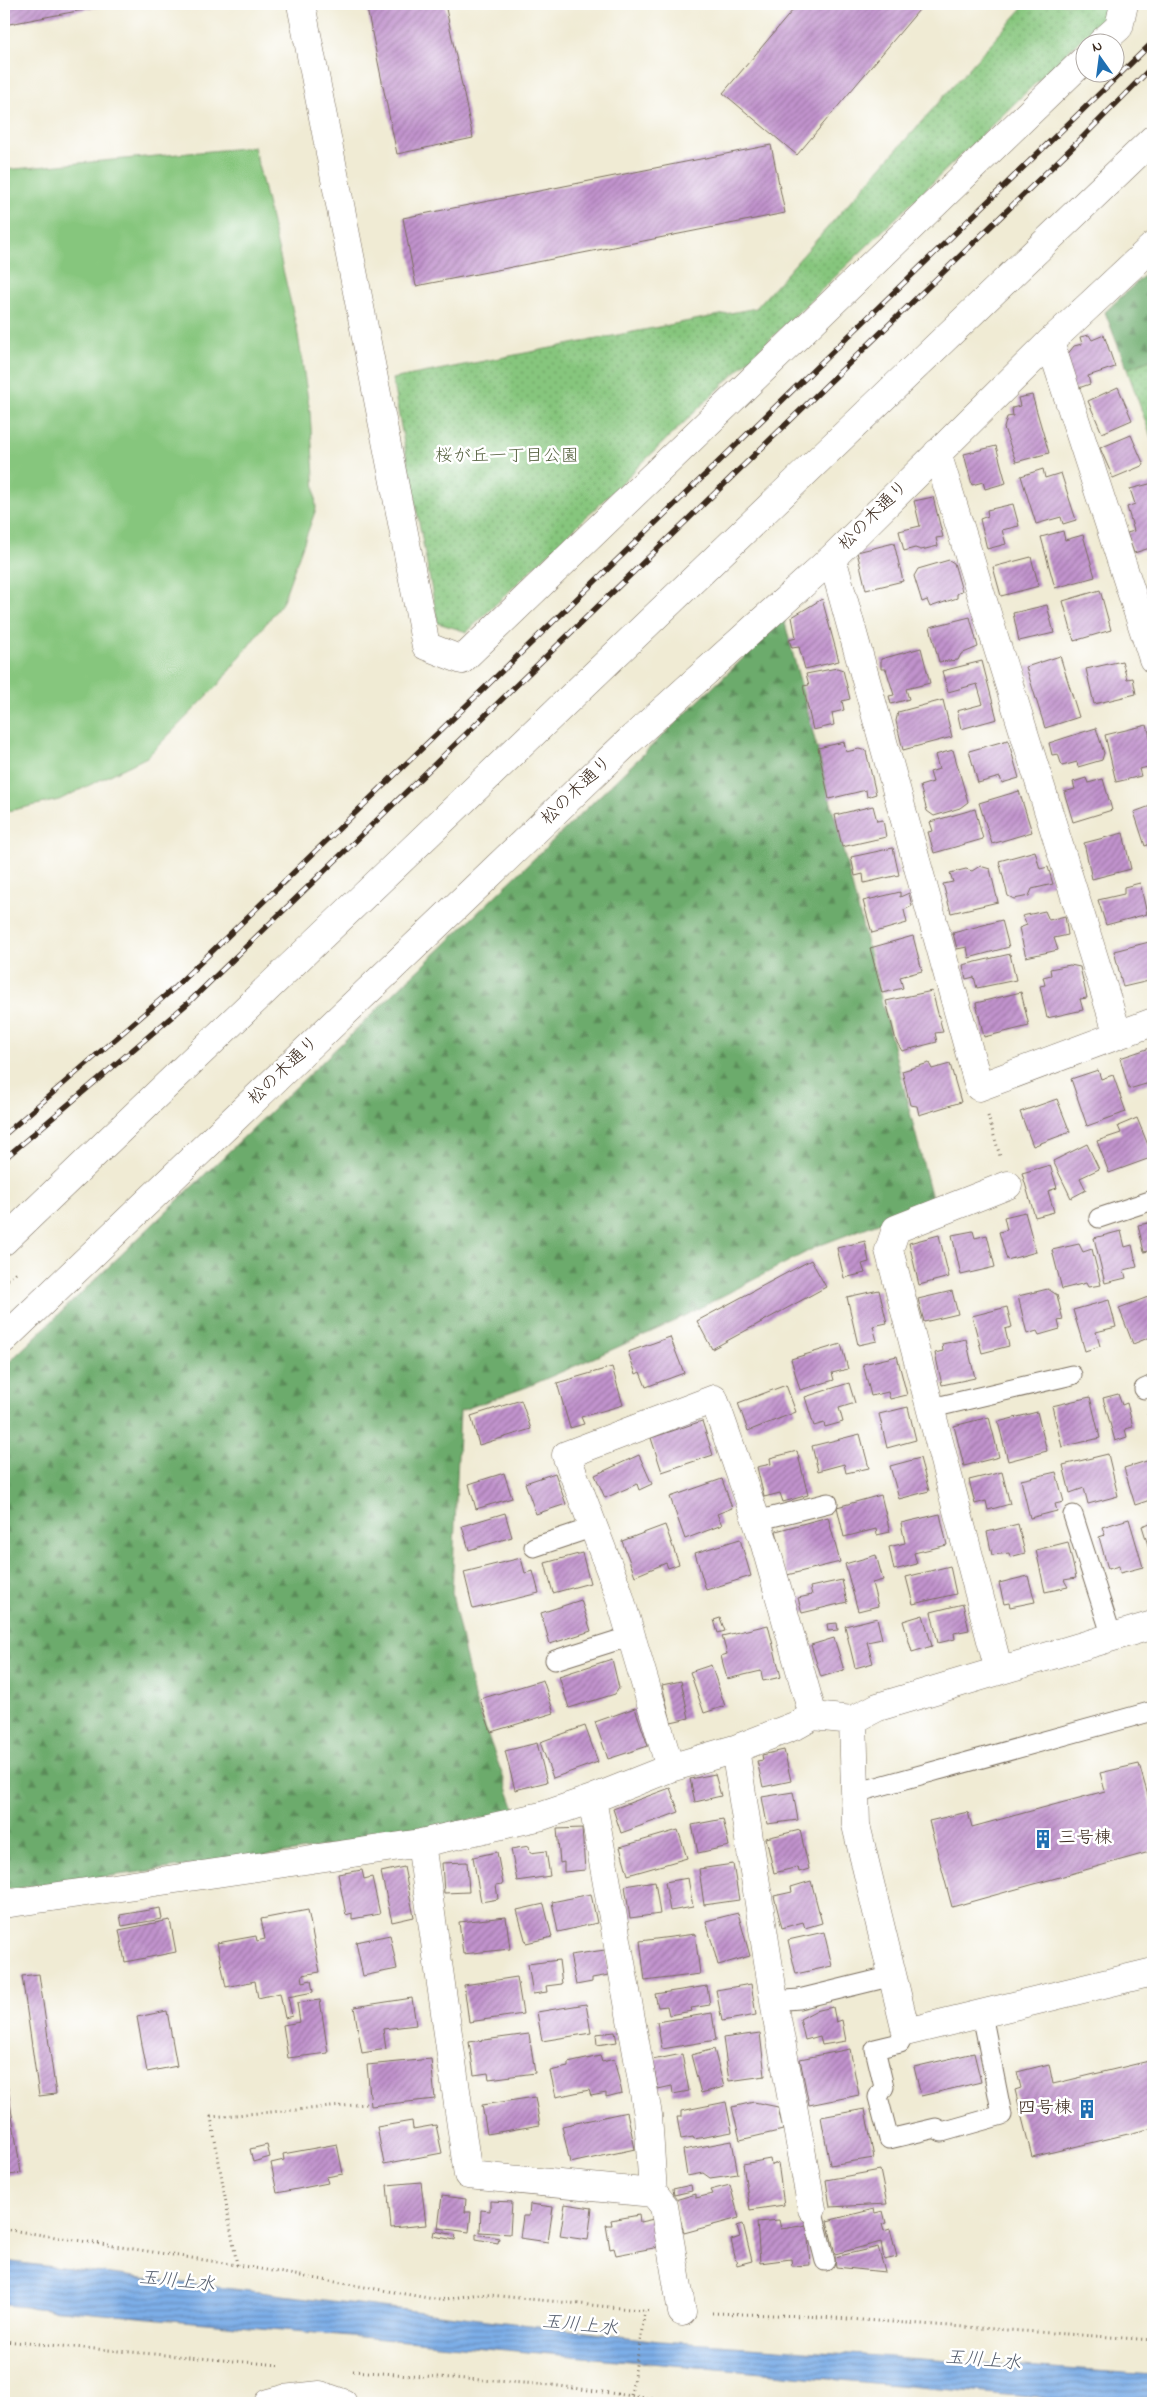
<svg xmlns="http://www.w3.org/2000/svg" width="1157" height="2407" font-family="'Indie Flower','Klee One',sans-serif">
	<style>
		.forest { fill: url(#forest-firs); stroke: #546a45 }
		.park { fill: url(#park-dots); stroke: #60784e }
		.pitch { fill: #86c67d; stroke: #60784e }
		.water { fill: url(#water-rules); stroke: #5c6c82 }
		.building { fill: url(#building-hatch) }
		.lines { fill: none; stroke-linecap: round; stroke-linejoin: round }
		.lane-casing { stroke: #7a6e5e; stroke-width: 21 }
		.street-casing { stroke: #7a6e5e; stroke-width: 29 }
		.path { stroke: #7a6e5e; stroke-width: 3; stroke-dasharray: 1 4; stroke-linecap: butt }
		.lane { stroke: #fff; stroke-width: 19 }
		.street { stroke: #fff; stroke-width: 28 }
		.rail-casing { stroke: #3b2a1e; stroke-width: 5.5 }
		.rail { stroke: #fff; stroke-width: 4; stroke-dasharray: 11; stroke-linecap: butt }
		.labels { text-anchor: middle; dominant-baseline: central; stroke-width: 5; stroke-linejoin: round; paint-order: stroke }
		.park-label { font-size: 18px; fill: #55613f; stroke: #fff }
		.street-label { font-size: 18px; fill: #3b2a1e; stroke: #fff }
		.poi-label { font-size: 18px; fill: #3b2a1e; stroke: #fff; text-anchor: start }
		.water-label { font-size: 19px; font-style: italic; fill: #555e6e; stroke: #fff }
	</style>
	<defs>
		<pattern id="forest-firs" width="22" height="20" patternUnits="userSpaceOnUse" patternTransform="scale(1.25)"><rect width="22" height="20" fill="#6cab6c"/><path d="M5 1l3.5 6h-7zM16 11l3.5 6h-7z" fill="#5a8b58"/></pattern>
		<pattern id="park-dots" width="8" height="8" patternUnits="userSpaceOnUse" patternTransform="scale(1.25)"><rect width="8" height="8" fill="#86c67d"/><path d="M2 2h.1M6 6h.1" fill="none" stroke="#6fa166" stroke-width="1.8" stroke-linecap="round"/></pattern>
		<pattern id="water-rules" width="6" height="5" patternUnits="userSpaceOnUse" patternTransform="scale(1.25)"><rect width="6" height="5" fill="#7cade7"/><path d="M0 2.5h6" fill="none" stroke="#678dbb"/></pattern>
		<pattern id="building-hatch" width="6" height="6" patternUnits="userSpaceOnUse" patternTransform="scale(1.25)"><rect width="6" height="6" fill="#c193cd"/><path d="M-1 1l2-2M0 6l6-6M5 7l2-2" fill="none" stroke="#9e78a6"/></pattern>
	</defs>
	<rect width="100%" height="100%" fill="#fff"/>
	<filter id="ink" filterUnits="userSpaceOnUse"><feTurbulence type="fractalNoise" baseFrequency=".02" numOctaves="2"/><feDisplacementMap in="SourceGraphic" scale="10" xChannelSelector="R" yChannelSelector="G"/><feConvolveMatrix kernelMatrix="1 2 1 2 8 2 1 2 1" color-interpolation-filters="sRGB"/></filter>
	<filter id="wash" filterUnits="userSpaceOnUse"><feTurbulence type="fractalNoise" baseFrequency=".0096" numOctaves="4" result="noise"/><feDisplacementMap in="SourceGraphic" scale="20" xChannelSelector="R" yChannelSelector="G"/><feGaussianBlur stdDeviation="1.12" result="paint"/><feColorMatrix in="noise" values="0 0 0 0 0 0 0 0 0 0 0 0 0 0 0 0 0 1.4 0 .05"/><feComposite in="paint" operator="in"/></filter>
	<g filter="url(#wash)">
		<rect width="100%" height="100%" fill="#f0ebd4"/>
		<path class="forest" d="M1153,267V359L1127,369L1105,312Z
			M784,619L933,1202L818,1246L671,1323L609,1351L527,1387L460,1411L452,1593L474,1697L516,1812L294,1852L4,1890V1367Z"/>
		<path class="park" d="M1026,4H1106L1103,18L467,632L438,623L392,379L756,308Z
			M1153,359V443L1127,369Z"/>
		<path class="pitch" d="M254,147L297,329L310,412L316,509L282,603L218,685L147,757L59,800L4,812V170Z"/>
		<path class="water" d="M4,2261L660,2341L1153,2375V2403H1097L4,2305Z"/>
		<g id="blocks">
			<path class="building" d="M4,4H109V5L4,25Z
				M366,4H445L473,138L397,154Z
				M798,4H924L797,155L723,93Z
				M771,145L785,213L416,286L403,218Z
				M1089,335L1092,340L1104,335L1115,367L1088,376L1090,384L1073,390L1063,360L1074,346L1082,344L1080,337Z
				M1118,387L1132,420L1102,433L1088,401Z
				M1032,395L1049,453L1016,462L1004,428L1007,417L1013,416L1012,408L1020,406L1018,398Z
				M1131,435L1144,465L1113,478L1100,448Z
				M996,446L1006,483L985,489L983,482L972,485L964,454Z
				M1043,469L1045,478L1061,473L1076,520L1063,524L1061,517L1036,524L1021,476Z
				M1153,483V547L1134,553L1127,533L1134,531L1127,507L1135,504L1130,489Z
				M933,497L943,537L936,538L938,546L921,550L915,548L904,551L899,531L920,526L914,501Z
				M1013,504L1019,526L1002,530L1006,544L987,549L980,519L988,516L987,510Z
				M1063,531L1065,540L1083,535L1095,577L1055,588L1041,537Z
				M894,543L903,581L866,590L857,552Z
				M1031,557L1039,586L1001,596L993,567Z
				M949,560L954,563L962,591L957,594V598L930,607L927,600L922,602L914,576L918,569Z
				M1153,585V609L1144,589Z
				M1100,590L1111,630L1074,641L1063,601Z
				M822,599L839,661L805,669L799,647L792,648L789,640L796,638L792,617Z
				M1047,605L1054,633L1019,641L1013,613Z
				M970,617L978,647L961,654L958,660L939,662L930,627Z
				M921,648L930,683L906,689L909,699L891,704L889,696L894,695L886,669H881V659Z
				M1060,656L1079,717L1045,728L1026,667Z
				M982,661L997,719L961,729L957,711L983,704L977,684L948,692L942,671Z
				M1122,661L1127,679L1133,678L1136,694L1094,704L1086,669Z
				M837,668L843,670L850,699L842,701L844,710L832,713L834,725L813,730L803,686L809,685L806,674Z
				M943,700L952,737L903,750L896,721L898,712Z
				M1147,725L1153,749V766L1139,769L1141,776L1116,782L1105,735Z
				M1096,728L1104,753L1102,760L1078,767L1077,762L1062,766L1058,754L1052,755L1049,743Z
				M1008,740L1019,778L1002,783L1000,777L978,783L969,751Z
				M844,742L846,752L859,749L866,751L876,794L867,797L866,790L829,799L818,748Z
				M953,750L968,802L960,808L934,816L927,811L920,786L933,782L930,772L939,769L935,755Z
				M1086,778L1088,783L1103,779L1112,810L1073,822L1064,792L1075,789L1073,782Z
				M1019,791L1032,832L992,844L979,803Z
				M1153,805V843L1145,846L1134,812Z
				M873,806L877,821L883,820L886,837L842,847L835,815Z
				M975,809L983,839L934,853L928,832L933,831L930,822Z
				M1123,833L1131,869L1092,879L1084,843Z
				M893,848L899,875L864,883L863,874L855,876L851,857Z
				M1035,851L1040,869L1048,867L1053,884L1032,889L1029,896L1014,899L1008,896L999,861Z
				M980,866L990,869L998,902L951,913L943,884L953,882L950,873L966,869L972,871Z
				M1153,867V879L1149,868Z
				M1140,883L1147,914L1106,925L1098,900L1124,894V887Z
				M900,892V897L909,893L912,906L904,910L907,923L872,933L863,901Z
				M1045,911L1049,920L1065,916L1068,935L1054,938L1058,950L1026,957L1019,928L1027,925L1022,916Z
				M1002,920L1009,947L969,958L967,947L957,949L953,933Z
				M913,936L922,971L900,977L903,988L882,993L870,948Z
				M1153,941V980L1123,987L1114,951Z
				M1010,954L1016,980L977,988L974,977L966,979L963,965Z
				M1070,965L1080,967L1087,998L1080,999L1083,1010L1047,1018L1040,986L1045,985L1043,977L1051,975L1050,969Z
				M932,991L943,1032L935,1033L937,1042L902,1051L896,1041L886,1001Z
				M1021,992L1029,1026L984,1037L976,1003Z
				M1153,1047V1082L1129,1089L1120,1058Z
				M929,1063L932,1069L950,1064L961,1102L919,1115L917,1106L910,1105L902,1071Z
				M1098,1070L1101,1079L1113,1075L1126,1112L1087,1126L1071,1079Z
				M1057,1099L1070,1132L1033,1146L1020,1112Z
				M1137,1118L1153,1157L1109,1173L1097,1141L1121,1133L1118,1126Z
				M1087,1144L1099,1169L1080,1178L1086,1190L1071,1198L1053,1161Z
				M1050,1165L1057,1188L1048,1191L1054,1212L1035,1217L1022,1173Z
				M1025,1212L1036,1252L1007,1260L999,1232L1007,1230L1004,1217Z
				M1153,1222V1250L1144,1252L1138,1225Z
				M973,1231L975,1238L987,1235L995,1267L961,1275L952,1235Z
				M1121,1231L1125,1247L1132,1245L1137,1267L1124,1270L1126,1278L1105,1283L1094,1238Z
				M939,1235L949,1277L919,1285L909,1243Z
				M865,1241L869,1262L862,1264L865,1273L844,1278L837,1248Z
				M1079,1244L1083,1252L1092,1249L1101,1285L1088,1287L1086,1283L1062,1289L1052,1250Z
				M811,1260L826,1287L712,1349L697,1321Z
				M1048,1289L1057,1295L1063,1320L1058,1321L1060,1329L1039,1335L1037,1331L1027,1334L1018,1296Z
				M879,1290L887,1323L873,1326L877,1341L858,1345L847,1297Z
				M952,1291L958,1314L924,1322L918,1299Z
				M1148,1297L1153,1311V1336L1133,1344L1119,1308Z
				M1109,1300L1116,1327L1096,1332L1100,1346L1085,1351L1073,1310Z
				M1007,1307L1012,1327L1005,1329L1009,1346L982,1353L972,1316Z
				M670,1337L684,1373L646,1387L640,1372L636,1374L628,1352Z
				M966,1339L975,1378L942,1385L935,1353L943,1351L942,1344Z
				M841,1344L848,1369L832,1373L834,1380L800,1390L791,1359Z
				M897,1356L907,1395L890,1399L888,1392L871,1396L863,1364Z
				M612,1367L623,1405L581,1417L584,1424L570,1428L557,1383Z
				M849,1383L855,1403L839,1408L843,1422L825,1427L824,1423L814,1426L805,1397Z
				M786,1385L796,1412L748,1431L738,1403Z
				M1118,1394L1122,1405L1127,1403L1133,1427L1125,1429L1127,1437L1115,1441L1103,1398Z
				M1090,1397L1100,1438L1062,1447L1052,1406Z
				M521,1400L531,1429L479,1445L471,1416Z
				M908,1407L916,1440L887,1448L879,1414Z
				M1153,1411V1427L1147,1414Z
				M1037,1412L1047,1451L1008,1461L998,1422Z
				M989,1417L999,1457L964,1466L954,1426Z
				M702,1421L713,1455L662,1472L651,1438Z
				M860,1434L869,1468L846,1473L844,1464L818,1471L812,1446Z
				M797,1451L808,1495L783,1502L780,1493L764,1497L757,1467L771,1464L770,1458Z
				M1108,1454L1118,1496L1088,1504L1084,1488L1070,1493L1063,1465Z
				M639,1455L652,1484L639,1490L637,1484L605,1498L595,1475Z
				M920,1458L929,1491L899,1499L890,1466Z
				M1153,1459V1499L1135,1505L1124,1468Z
				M1002,1472L1010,1504L988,1510L986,1501L975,1504L969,1480Z
				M1056,1472L1064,1502L1055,1504L1057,1511L1030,1518L1021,1480Z
				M504,1473L512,1498L476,1509L469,1484Z
				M555,1473L566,1504L536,1514L525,1483Z
				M722,1479L732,1508L717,1514L722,1525L685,1539L670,1497Z
				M881,1495L890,1532L877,1535L876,1529L844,1537L837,1507Z
				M505,1513L512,1537L469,1550L462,1526Z
				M940,1514L947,1545L914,1553L917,1564L894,1570L889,1547L905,1543L901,1523Z
				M828,1517L840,1562L787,1575L776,1531Z
				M1129,1519L1143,1567L1120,1573L1119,1566L1108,1569L1099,1537L1105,1535L1102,1527Z
				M1153,1522V1554L1151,1555L1142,1526Z
				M1018,1524L1025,1553L1010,1557L1009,1553L992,1555L987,1532Z
				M665,1525L679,1564L668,1568L666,1563L635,1576L622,1541Z
				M740,1539L751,1576L706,1590L695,1553Z
				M1068,1542L1076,1578L1064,1580L1068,1587L1045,1592L1036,1550Z
				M582,1553L590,1583L553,1593L545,1563Z
				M876,1555L883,1580L872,1583L878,1606L858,1611L845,1564Z
				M521,1558L525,1573L533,1571L539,1593L473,1609L464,1572Z
				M950,1566L956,1594L913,1604L906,1577Z
				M1028,1576L1035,1602L1010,1607L1009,1603L1004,1604L999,1583Z
				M842,1580L847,1602L802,1613L798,1598L812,1595L810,1587Z
				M581,1600L591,1631L550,1644L541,1613Z
				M963,1604L969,1630L954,1633L955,1639L938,1643L931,1612Z
				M923,1615L932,1646L912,1652L903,1621Z
				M720,1618L725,1631L718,1633L714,1620Z
				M877,1618L882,1639L867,1642L873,1663L855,1668L845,1626Z
				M837,1623L838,1630L828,1631L827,1624Z
				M768,1625L781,1677L763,1681L761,1671L727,1679L721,1656L727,1654L722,1636Z
				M834,1638L844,1670L821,1677L811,1645Z
				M612,1659L619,1688L615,1694L569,1708L559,1676Z
				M711,1665L725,1706L704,1713L690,1672Z
				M543,1680L554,1713L491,1732L480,1699Z
				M681,1681L689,1718L671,1722L662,1685Z
				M635,1708L648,1746L608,1759L595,1722Z
				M585,1726L598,1762L553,1778L540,1742Z
				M537,1743L547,1782L515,1790L505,1751Z
				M784,1750L791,1781L763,1787L757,1761L763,1760L762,1755Z
				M1139,1764L1153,1813V1851L952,1907L929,1821L968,1812L972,1827L1105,1791L1100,1773Z
				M715,1774L721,1796L695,1802L690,1779Z
				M670,1788L679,1812L621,1833L613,1809Z
				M793,1792L798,1820L767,1824L762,1797Z
				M723,1819L729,1846L698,1853L692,1825Z
				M582,1828L585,1870L564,1872V1862L560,1863L557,1829Z
				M678,1830L687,1858L628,1875L620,1847Z
				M800,1830L809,1869L799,1872L798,1867L774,1873L766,1838Z
				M529,1846L530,1853L546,1851L550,1876L517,1881L511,1849Z
				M497,1852L503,1884L496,1885L498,1899L481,1902L473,1857Z
				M467,1862L469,1892L444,1893L442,1863Z
				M733,1864L739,1900L704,1905L699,1869Z
				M404,1867L414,1917L392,1922L381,1872Z
				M362,1870L364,1879L372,1877L380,1914L352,1919V1913L346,1915L338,1874Z
				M688,1878L693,1907L670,1911L665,1882Z
				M655,1881L660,1914L630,1918L625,1886Z
				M811,1881L822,1923L805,1928L803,1922L782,1928L774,1896L792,1892L791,1887Z
				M591,1894L597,1923L558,1932L552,1902Z
				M544,1904L552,1937L526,1943L517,1910Z
				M160,1908L162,1919L122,1926L120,1915Z
				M308,1910L320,1972L302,1975L303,1982L311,1980L313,1992L288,1997L292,2016L285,2018L280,1993L258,1998L255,1981L226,1987L217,1943L256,1936L257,1941L265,1939L261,1919Z
				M738,1913L750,1956L718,1965L706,1921Z
				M506,1917L510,1949L463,1954L459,1922Z
				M170,1920L176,1952L125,1962L119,1930Z
				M824,1932L832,1966L796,1974L788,1940Z
				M695,1934L700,1974L645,1981L640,1941Z
				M390,1935L397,1969L363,1976L356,1942Z
				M605,1950L609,1975L592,1978V1982L576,1985L570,1955Z
				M559,1960L562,1984L546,1986L547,1992L533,1994L528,1964Z
				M39,1974L56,2094L39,2096L22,1976Z
				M517,1977L523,2014L469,2022L464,1985Z
				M751,1984L756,2015L722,2021L716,1990Z
				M707,1986L710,2005L691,2008L692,2011L669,2015L667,2006L658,2007L655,1994Z
				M412,1998L416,2025L383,2029L386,2049L362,2053L354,2007Z
				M320,2000L328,2053L288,2058L283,2025L300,2022L297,2003Z
				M586,2004L591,2033L542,2041L537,2012Z
				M833,2007L836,2022L842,2020L846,2041L822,2045L820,2036L805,2040L800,2019L815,2011Z
				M167,2011L177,2066L147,2072L137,2017Z
				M712,2013L716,2040L662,2049L657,2022Z
				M615,2032L617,2042L597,2045L596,2034Z
				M760,2033L765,2076L729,2081L723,2038Z
				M529,2034L535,2073L489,2079L488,2073L474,2075L469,2042Z
				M714,2049L724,2087L701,2093L691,2055Z
				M850,2049L859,2095L809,2105L800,2059Z
				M974,2053L981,2082L921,2096L914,2067Z
				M682,2054L689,2091L673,2094L672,2086L658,2089L652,2060Z
				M600,2056L602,2062L614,2059L622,2093L606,2097V2093L591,2096L589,2090L556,2097L550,2071L568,2067V2063Z
				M431,2059L435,2099L371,2106L367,2065Z
				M1153,2060V2128L1032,2157L1015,2090L1021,2088L1017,2072L1049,2064L1053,2084Z
				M4,2064L21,2173L4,2176Z
				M535,2097L540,2125L487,2134L482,2105Z
				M726,2102L732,2132L694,2139L693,2137L681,2139L677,2117H681V2111Z
				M754,2102L778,2107L783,2130L740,2140L732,2107Z
				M865,2109L874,2158L830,2165L821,2117Z
				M627,2112L635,2149L570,2163L562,2126Z
				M412,2121L413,2129L436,2125L442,2153L384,2164L377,2127Z
				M732,2141L738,2174L710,2178L703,2173L687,2176L683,2150Z
				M337,2144L343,2174L326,2177L328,2183L277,2193L271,2163L284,2160L283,2154Z
				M267,2145L270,2157L253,2162L250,2149Z
				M770,2159L771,2165L778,2163L784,2205L750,2210L743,2164Z
				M880,2170L887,2204L830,2207L826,2180Z
				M421,2182L426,2225L391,2228L387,2185Z
				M691,2185L692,2191L674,2195L673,2189Z
				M730,2185L739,2218L684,2233L675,2200L696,2194V2198L712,2194L710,2190Z
				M442,2196L466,2199L465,2212H471L469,2232L438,2228Z
				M490,2201L512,2202L510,2234L480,2232L481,2210L490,2211Z
				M530,2204L553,2207L548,2242L520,2238L523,2216H529Z
				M565,2204L592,2208L588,2240L560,2236Z
				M874,2209L875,2213L883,2211L886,2223L882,2224L884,2231L890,2229L897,2257L884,2260L881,2242L835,2254L827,2221Z
				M639,2215L640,2222L654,2219L659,2247L616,2255L614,2248L610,2249L606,2225H612L611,2220Z
				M779,2220L781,2229L807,2225L810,2265L792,2266L791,2259L760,2263L757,2222Z
				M743,2224L752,2261L737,2265L731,2240L740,2237L737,2226Z
				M434,2231L456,2235L455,2240L433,2236Z
				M476,2234L499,2238L498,2243L476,2239Z
				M878,2247L885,2272L836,2267L835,2257Z"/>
		</g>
	</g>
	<g filter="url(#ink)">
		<use href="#blocks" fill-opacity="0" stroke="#7a6e5e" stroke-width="1"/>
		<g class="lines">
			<g class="lane-casing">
				<path id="lane" d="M1099,1218L1153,1200
					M1144,1389L1153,1385
					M932,1408L1072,1375
					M1073,1515L1112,1637
					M756,1521L828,1503
					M534,1547L594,1527
					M555,1660L631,1636
					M855,1793L1153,1711
					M774,2001L799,1999L893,1976
					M906,2030L900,2043L875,2049L884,2087L878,2097L889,2139L936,2128L942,2132L1002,2115L982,2014
					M812,2209L825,2261"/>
			</g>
			<g class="street-casing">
				<path id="street" d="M301,4L426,646L462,660L1084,60
					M1102,42L1119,27L1124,4
					M1050,342L1153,659
					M937,453L1118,1035
					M832,558L979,1087L1153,1022
					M4,1241L1153,139
					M4,1339L629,741L832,558L1050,342L1153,246
					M999,1671L889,1250L896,1229L1008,1185
					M853,1720L856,1825L906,2032L1153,1972
					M735,1749L777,2019L812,2209
					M670,1768L618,1591L566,1455L714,1399L765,1545L813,1716
					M421,1843L468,2175L653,2193L648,2115L592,1799
					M4,1904L421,1843L542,1816L592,1799L670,1768L735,1749L797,1725L813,1716L853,1720L878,1707L1153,1625
					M653,2192L664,2206L682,2312
					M268,2403L283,2399L320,2395L343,2403"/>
			</g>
			<path class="path" d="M988,1116L1000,1156
				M4,1283L16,1272
				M4,2229L237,2265L440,2300L479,2294L651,2311
				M237,2265L211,2117L367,2104
				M712,2313L805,2316L1153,2340
				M4,2341L280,2365
				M353,2371L552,2385L682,2403
				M631,2395L645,2311"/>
			<use href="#lane" class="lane"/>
			<use href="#street" class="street"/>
			<g class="rail-casing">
				<path id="rail" d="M4,1135L173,989L1153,42
					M4,1159L188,1003L1084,136L1153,66"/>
			</g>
			<use href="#rail" class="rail"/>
		</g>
	</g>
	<defs>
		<g id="building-bare" transform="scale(1.5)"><path d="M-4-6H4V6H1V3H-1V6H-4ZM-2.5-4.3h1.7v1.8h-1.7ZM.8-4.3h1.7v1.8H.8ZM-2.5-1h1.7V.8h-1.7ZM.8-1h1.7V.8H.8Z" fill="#1f6fb2" stroke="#fff" stroke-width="2.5" paint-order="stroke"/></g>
	</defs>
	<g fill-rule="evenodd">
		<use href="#building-bare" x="1043" y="1839"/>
		<use href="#building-bare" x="1087" y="2109"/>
	</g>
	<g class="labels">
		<g class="park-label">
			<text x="507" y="457">桜が丘一丁目公園</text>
		</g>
		<g class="street-label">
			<text transform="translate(874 516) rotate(-45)">松の木通り</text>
			<text transform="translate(577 791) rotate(-44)">松の木通り</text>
			<text transform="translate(284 1071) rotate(-44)">松の木通り</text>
		</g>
		<g class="poi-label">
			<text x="1058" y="1839">三号棟</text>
			<text x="1072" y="2109" text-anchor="end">四号棟</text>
		</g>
		<g class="water-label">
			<text transform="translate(177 2282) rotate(6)">玉川上水</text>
			<text transform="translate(580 2326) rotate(6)">玉川上水</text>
			<text transform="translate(983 2361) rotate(5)">玉川上水</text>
		</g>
	</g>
	<rect width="1157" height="2407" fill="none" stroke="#fff" stroke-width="20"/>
	<g transform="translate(1100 58) rotate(346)"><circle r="24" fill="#ffffff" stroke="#b1aaa5"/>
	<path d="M0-4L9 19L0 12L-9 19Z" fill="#1f6fb2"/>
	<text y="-8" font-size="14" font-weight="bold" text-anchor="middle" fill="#3b2a1e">N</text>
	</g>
</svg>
